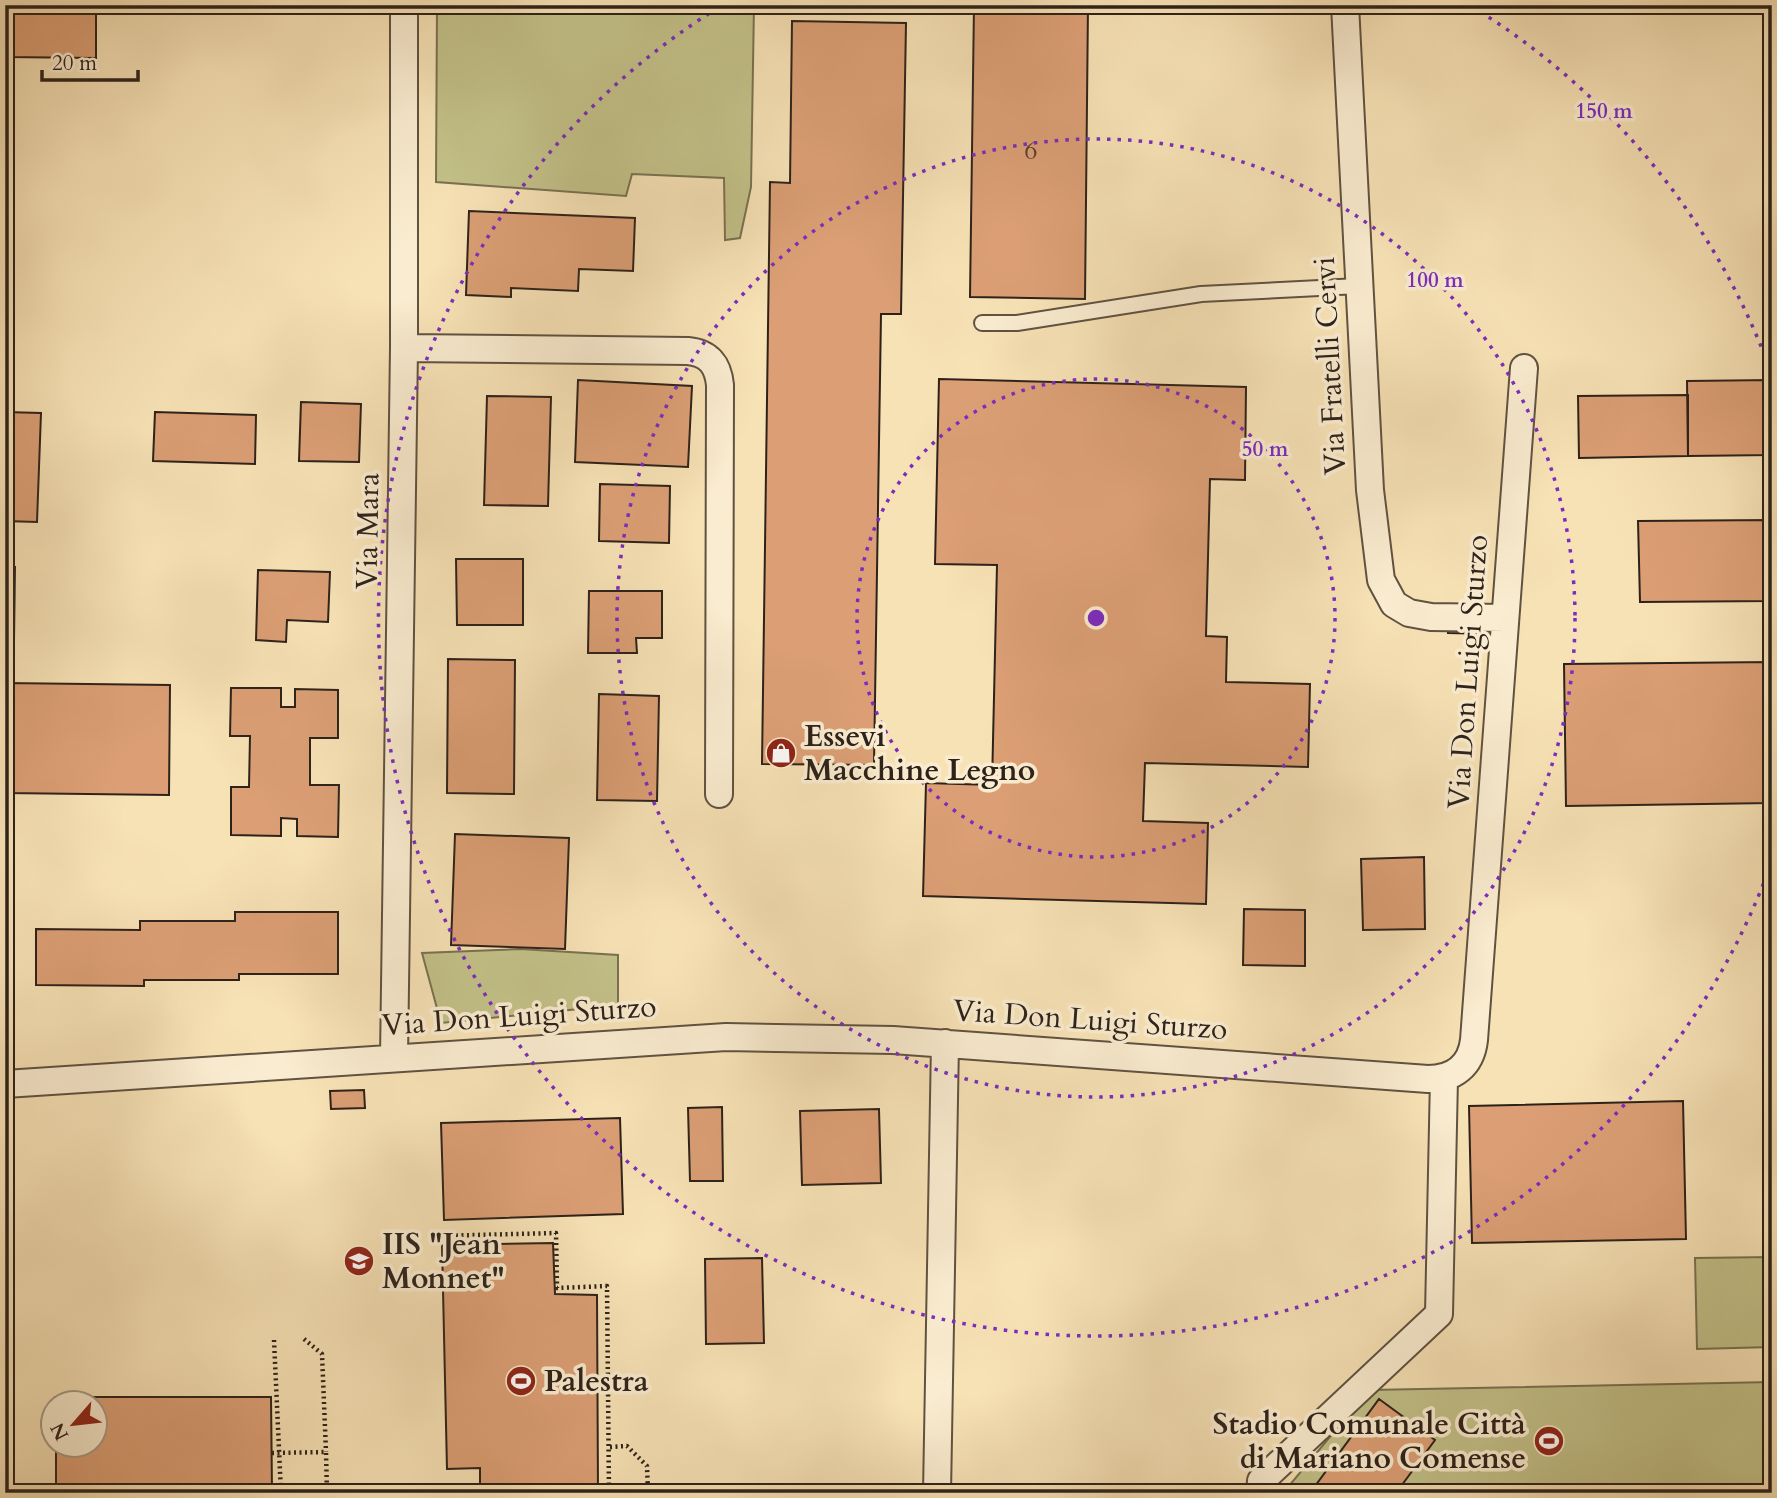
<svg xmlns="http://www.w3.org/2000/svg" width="1777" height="1498" font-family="Cardo,serif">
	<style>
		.green { fill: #c3c189; stroke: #787252; stroke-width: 2 }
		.building { fill: #dc9f75; stroke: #2d221a; stroke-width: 2 }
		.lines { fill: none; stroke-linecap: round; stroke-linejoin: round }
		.lane-casing { stroke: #605241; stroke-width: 18 }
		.street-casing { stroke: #605241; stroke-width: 30 }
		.path { stroke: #2d221a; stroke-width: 4.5; stroke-dasharray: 2 3.5; stroke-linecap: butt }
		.lane { stroke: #faecd0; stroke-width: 14 }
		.street { stroke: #faecd0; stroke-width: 26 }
		.ring { fill: none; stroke: #7b2cbf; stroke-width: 3.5; stroke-dasharray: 3.5 7 }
		.labels { text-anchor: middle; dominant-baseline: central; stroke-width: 7; stroke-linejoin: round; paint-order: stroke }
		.number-label { font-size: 26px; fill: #594131 }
		.street-label { font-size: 30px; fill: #2d221a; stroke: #faecd0 }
		.poi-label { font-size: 30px; font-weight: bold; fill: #2d221a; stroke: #faecd0; text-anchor: start }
		.centre { fill: #7b2cbf; stroke: #faecd0; stroke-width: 3.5 }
		.ring-label { font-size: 21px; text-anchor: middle; font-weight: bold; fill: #7b2cbf; stroke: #faecd0; stroke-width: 7; stroke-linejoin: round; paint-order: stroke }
	</style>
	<rect width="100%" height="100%" fill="#f7e2b6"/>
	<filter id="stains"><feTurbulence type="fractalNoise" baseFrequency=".00286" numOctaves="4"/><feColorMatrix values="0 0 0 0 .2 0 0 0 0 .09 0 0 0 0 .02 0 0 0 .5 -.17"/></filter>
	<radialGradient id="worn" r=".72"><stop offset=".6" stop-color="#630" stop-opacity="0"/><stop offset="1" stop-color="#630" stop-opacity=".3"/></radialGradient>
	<path class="green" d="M437,5H754L751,187L740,238L725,240L724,178L632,174L626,196L436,182Z
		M520,949L618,955V1005L441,1023L422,953Z
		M1772,1257V1347L1697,1349L1695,1258Z
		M1772,1382V1493H1283L1369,1390Z"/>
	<path class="building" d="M5,5H96V58L5,57Z
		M974,5H1088L1085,299L970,297Z
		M792,21L906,23L901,314H881L874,765L762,764L770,182L790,183Z
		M469,211L635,218L633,271L579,269L578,291L511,288V297L466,295Z
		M939,379L1246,387L1245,480L1210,479L1206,636L1227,637L1226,682L1310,684L1308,767L1145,763L1143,821L1208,823L1206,904L923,896L926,783L992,785L997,565L935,564Z
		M578,380L692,386L688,467L575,462Z
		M1772,380V455L1688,456L1687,381Z
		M1688,395V456L1579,458L1578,396Z
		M487,396L551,397L548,506L484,505Z
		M301,402L361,404L359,462L299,461Z
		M5,412L41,413L37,522L5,521Z
		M155,412L256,415L255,464L153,461Z
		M600,484L670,486L669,543L599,541Z
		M1772,520V601L1640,602L1638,521Z
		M456,559H523V625H457Z
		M5,567H15L14,641H5Z
		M258,570L330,572L328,622L287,620L286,642L256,640Z
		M589,591H662V638H636L637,653H588Z
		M1448,616L1492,618L1491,634L1448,633Z
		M448,659L515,660L514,794L447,793Z
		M1772,662V803L1566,806L1564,664Z
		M5,683L170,685L169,795L5,793Z
		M231,688H281V707H295V689L338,690V738H310V785H339L338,837L297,836V819L281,818V836L231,835V787H249L250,736H230Z
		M599,694L659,696L657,801L597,800Z
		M455,834L569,838L565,949L451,945Z
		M1424,857L1425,929L1363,930L1361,859Z
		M1244,909L1305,910V966L1243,965Z
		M235,912H338V974H239V980H144V986L36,985V929L140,930V921H235Z
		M364,1090L365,1108L331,1109L330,1091Z
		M1683,1101L1686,1239L1472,1243L1469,1106Z
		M722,1107L723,1181H690L688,1108Z
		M879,1109L881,1183L802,1185L800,1111Z
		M620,1118L623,1214L444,1220L441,1123Z
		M553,1243L555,1294L597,1295L598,1493H480V1468L447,1469L442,1245Z
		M762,1258L764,1343L706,1344L705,1259Z
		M55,1397H271L272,1492L56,1493V1446H94V1404H55Z
		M1379,1399L1435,1440L1396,1493H1310Z"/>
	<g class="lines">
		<g class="lane-casing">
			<path id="lane" d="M982,323H1017L1201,294L1359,286"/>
		</g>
		<g class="street-casing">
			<path id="street" d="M1345,5L1370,490L1381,580L1394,604L1409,613L1431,617L1505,618
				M404,348L688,351C709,353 718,365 720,385L719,794
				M394,1057L404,348V5
				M5,1084L726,1037L893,1040L1428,1079C1454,1079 1471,1066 1474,1040L1524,368
				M937,1493L945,1043
				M1260,1493L1261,1481L1439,1314L1444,1078"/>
		</g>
		<path class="path" d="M434,1236L556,1233L557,1288L607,1286L609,1493
			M304,1339L322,1354L326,1452
			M274,1340L281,1493
			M610,1447L627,1446L647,1466L648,1493
			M272,1453L326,1452L327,1493"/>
		<use href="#lane" class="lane"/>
		<use href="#street" class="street"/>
	</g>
	<g class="ring">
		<circle cx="1096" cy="618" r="239"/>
		<circle cx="1096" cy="618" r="479"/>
		<path d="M1771 864A718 718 0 1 1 721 6M1471 6A718 718 0 0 1 1771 372"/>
	</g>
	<defs>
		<g id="shop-disc" transform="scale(1.575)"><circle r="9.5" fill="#8f2418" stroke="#faecd0"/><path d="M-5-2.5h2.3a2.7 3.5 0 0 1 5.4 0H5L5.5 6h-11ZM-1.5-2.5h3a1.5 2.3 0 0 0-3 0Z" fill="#fff"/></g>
		<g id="school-disc" transform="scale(1.575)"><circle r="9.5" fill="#8f2418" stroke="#faecd0"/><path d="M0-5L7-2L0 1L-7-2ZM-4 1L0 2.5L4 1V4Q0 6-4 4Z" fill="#fff"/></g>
		<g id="stadium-disc" transform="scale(1.575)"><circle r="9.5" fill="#8f2418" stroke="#faecd0"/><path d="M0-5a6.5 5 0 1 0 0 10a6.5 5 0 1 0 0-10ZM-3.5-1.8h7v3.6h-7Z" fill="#fff"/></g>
	</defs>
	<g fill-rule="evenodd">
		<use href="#shop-disc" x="781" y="753"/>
		<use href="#school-disc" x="359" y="1261"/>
		<use href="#stadium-disc" x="521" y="1381"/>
		<use href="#stadium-disc" x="1549" y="1441"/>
	</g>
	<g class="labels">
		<g class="number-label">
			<text x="1031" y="150">6</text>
		</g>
		<g class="street-label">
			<text transform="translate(1330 366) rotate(-93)">Via Fratelli Cervi</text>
			<text transform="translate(368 531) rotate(-89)">Via Mara</text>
			<text transform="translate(1468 672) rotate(-86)">Via Don Luigi Sturzo</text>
			<text transform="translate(519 1016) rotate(-4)">Via Don Luigi Sturzo</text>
			<text transform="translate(1090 1020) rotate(4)">Via Don Luigi Sturzo</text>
		</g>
		<g class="poi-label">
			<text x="804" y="736">Essevi<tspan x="804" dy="34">Macchine Legno</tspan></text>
			<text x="382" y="1244">IIS "Jean<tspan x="382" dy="34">Monnet"</tspan></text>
			<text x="544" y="1381">Palestra</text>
			<text x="1526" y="1424" text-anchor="end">Stadio Comunale Città<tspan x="1526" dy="34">di Mariano Comense</tspan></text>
		</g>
	</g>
	<circle cx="1096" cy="618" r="10" class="centre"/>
	<g class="ring-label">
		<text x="1604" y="118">150 m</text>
		<text x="1435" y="287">100 m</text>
		<text x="1265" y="456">50 m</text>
	</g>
	<rect width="1777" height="1498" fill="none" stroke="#f7e2b6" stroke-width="28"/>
	<rect x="7" y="7" width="1763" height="1484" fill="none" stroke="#2d221a" stroke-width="3.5"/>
	<rect x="14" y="14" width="1749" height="1470" fill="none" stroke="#2d221a" stroke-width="2"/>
	<g transform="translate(74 1424) rotate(242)"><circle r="33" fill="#faecd0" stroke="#a89b87" stroke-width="2"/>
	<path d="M0-5L12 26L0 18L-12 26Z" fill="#8f2418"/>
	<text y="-10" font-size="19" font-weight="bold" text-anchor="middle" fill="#2d221a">N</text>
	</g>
	<path d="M42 70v10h96v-10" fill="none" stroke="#2d221a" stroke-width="3.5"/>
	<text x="52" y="70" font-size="21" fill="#2d221a" stroke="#faecd0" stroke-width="5" paint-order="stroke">20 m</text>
	<rect width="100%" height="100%" filter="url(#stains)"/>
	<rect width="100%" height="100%" fill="url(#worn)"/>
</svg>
